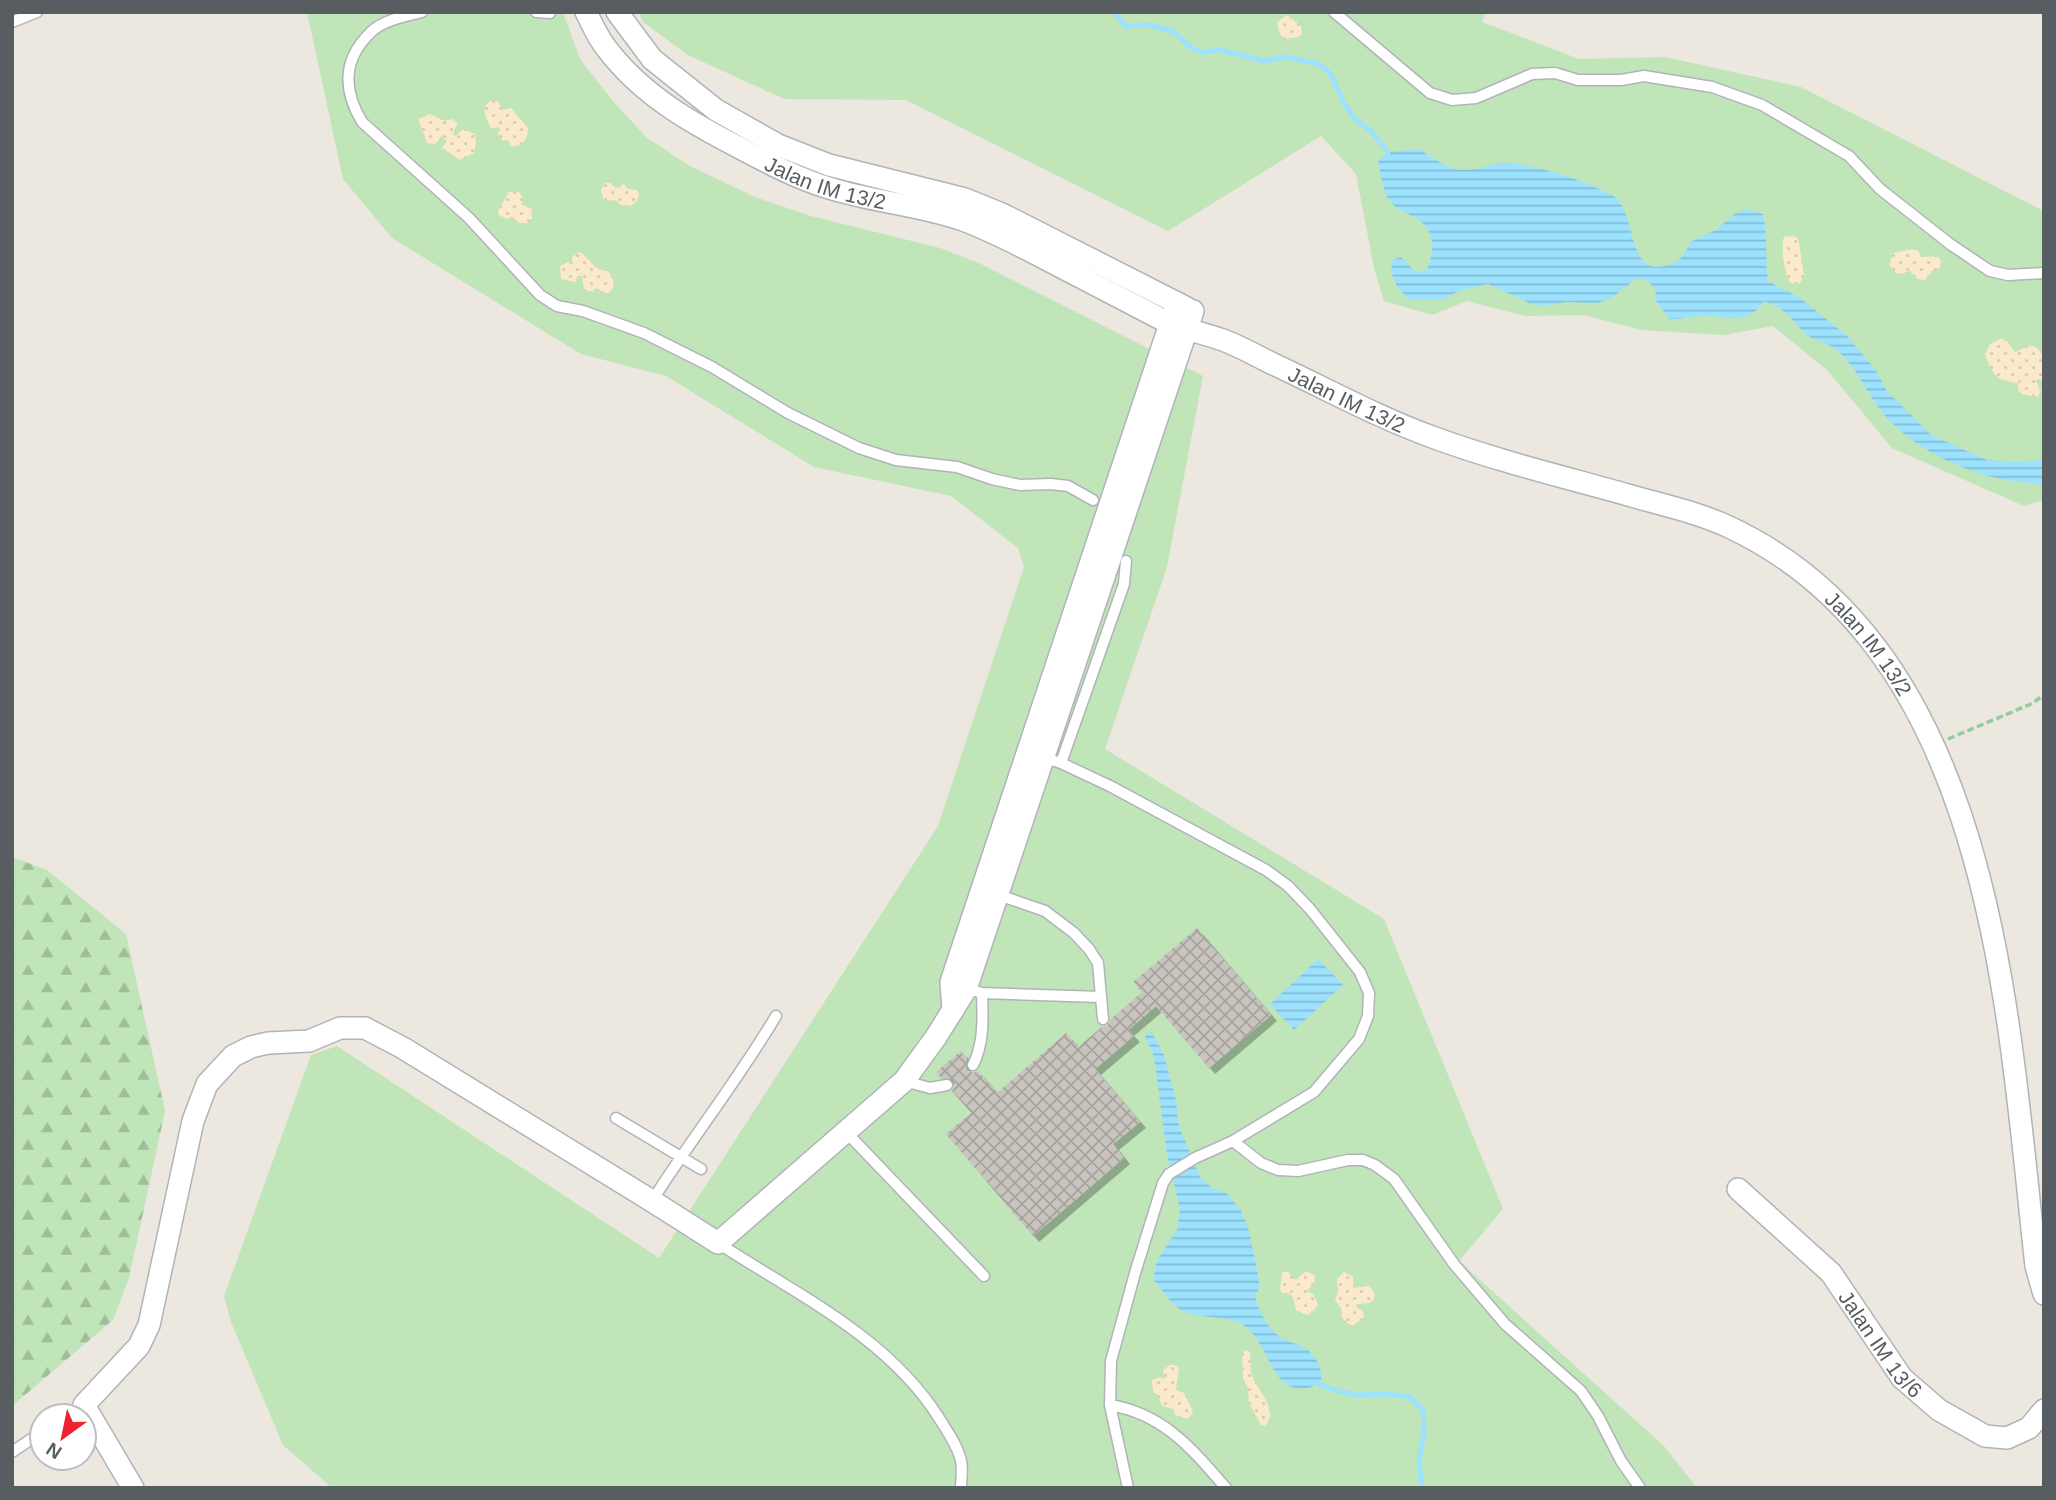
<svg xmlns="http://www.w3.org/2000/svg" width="2056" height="1500" font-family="Arial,sans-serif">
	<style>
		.grass { fill: #c0e5b9 }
		.forest { fill: url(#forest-firs) }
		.sand { fill: url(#sand-dots) }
		.water { fill: url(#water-rules) }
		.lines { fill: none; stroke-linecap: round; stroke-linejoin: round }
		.stream { stroke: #9ce2ff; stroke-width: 5 }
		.building { fill: url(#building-cross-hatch); filter: url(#shadow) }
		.lane-casing { stroke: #b0b4b8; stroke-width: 13 }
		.street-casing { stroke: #b0b4b8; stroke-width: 24 }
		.path { stroke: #95cc9c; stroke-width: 3.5; stroke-dasharray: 7 3.5; stroke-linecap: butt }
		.lane { stroke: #fff; stroke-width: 10 }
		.street { stroke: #fff; stroke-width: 21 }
		.labels { text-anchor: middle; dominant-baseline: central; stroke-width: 7; stroke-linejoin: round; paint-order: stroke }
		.street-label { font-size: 21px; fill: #585d61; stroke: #fff }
	</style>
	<defs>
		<pattern id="forest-firs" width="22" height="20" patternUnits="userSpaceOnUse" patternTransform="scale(1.75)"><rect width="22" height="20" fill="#c0e5b9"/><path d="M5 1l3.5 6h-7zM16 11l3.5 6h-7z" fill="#9fbd9a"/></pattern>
		<pattern id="sand-dots" width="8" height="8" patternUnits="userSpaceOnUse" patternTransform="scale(1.75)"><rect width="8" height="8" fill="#fbe9cb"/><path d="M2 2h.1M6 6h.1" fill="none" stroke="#d9cab1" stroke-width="1.8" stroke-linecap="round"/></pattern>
		<pattern id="water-rules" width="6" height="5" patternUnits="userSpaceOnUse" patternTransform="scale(1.75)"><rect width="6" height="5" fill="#9ce2ff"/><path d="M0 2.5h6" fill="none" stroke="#82bad2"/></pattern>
		<pattern id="building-cross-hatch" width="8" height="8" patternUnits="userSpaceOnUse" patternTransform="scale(1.75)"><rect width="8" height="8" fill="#c9c4be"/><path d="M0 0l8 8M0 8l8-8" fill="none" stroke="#a6a29e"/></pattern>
		<filter id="shadow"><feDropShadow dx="6" dy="6" stdDeviation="0" flood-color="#0004"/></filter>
	</defs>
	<rect width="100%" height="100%" fill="#ece7df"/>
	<path class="grass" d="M307,12H563L580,59L612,100L646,137L688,165L755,197L811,216L940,248L981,264L1203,376L1167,567L1105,749L1384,919L1503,1209L1459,1261L1664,1446L1697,1488H332L283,1445L231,1322L224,1296L311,1055L337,1046L659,1258L938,826L1024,567L1018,548L951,496L814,467L666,376L581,354L392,238L343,179Z
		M639,12H1486L1482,22L1579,59L1665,57L1801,87L2044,211V500L2024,506L1892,448L1828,371L1773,326L1724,335L1641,330L1584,315L1526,316L1467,301L1432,315L1384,301L1374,268L1356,174L1321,136L1168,231L906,100L784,99L688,55L643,22Z"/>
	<path class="forest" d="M12,857L47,870L126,934L165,1111L129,1278L113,1320L12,1406Z"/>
	<path class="sand" d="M1287,15L1301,26L1302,34L1298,37L1285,39L1280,34L1277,22Z
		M492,100L498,102L503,110L511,108L528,128C528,139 523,147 511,146L508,140L503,141L497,132L500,131L499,127L492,129C485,120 480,106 492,100Z
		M430,114C439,117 441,123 452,119L458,123L453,133L455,136L464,129L475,134L476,142L474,153L460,160L442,148L447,141L441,136L436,144L427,143L418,119Z
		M605,183H610L616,188L624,184L628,189L637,190L639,194L637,201L631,206L621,205L616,200L604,201L601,190Z
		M509,192H519L523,198L522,205L531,207L532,218L528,223H519L512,217L507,219L499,215L498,211Z
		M1787,236L1796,237L1799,242L1804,276L1799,284L1790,283C1785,274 1780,247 1784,237Z
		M1913,249L1917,250L1922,257L1937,256L1941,261L1940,268L1932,271L1925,280L1917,279L1910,271C1899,275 1896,275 1889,265L1893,253Z
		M580,252C591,260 593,270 608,271C614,279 615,283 611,292L607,293L595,288L593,292L584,290L582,276H578L575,282L561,279L560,266L568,262L573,265L572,257Z
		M2000,339H2005L2015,352C2018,352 2021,349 2024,348C2045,338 2044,370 2044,381L2037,379L2036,381L2041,391L2037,397L2022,394L2018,390V383C1996,381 1993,375 1985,355L1989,345Z
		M1287,1271L1296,1280L1306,1271L1315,1276L1314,1284L1307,1291L1314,1295L1318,1305L1312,1313L1306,1315L1296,1310L1293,1298L1289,1293H1282L1280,1289L1282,1272Z
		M1344,1272L1353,1277V1288L1369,1286L1375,1294L1374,1299L1370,1303L1357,1304L1356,1307L1363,1311L1364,1317L1354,1325H1350L1342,1318L1341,1308L1335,1300L1338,1292L1337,1279Z
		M1245,1350L1250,1352C1251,1359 1249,1369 1252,1375C1257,1391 1280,1409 1265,1426L1261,1425L1249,1403L1248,1388L1243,1379L1242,1354Z
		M1170,1365H1175L1179,1368L1176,1390L1184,1393L1193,1411L1191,1416L1187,1419L1175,1415L1173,1409L1162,1406L1158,1395L1153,1392L1152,1380L1161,1377L1165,1380L1163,1370Z"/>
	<path class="water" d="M1419,149C1432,157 1447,169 1463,170C1478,171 1495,161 1511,163C1545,168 1583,179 1613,196C1638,210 1625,282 1670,264C1682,260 1686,253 1690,242L1716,230L1733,215L1746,209L1763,214C1768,237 1765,258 1768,281L1800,298L1846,335L1875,369L1887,391L1931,435L1987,460L2017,462L2044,460V483C1989,485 1917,455 1882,412C1866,392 1857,368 1838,351C1829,343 1815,342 1805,333C1789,318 1788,310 1764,301C1745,328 1730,315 1703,316C1691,316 1681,320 1669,319L1655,299L1656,289L1645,279L1637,278L1610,299L1597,303L1566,302L1542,306L1529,303L1488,284L1459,291L1442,300H1410C1396,287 1390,280 1392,260L1401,257L1417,273L1427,269C1436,250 1435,228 1414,217C1404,212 1394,209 1388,198C1382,189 1381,172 1378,161L1388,152Z
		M1318,959L1343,985L1294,1030L1270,1004Z
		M1151,1031L1164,1055L1176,1100L1179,1126L1200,1177L1212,1188L1226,1193L1240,1209L1248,1227L1259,1279V1289L1255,1295C1258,1308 1264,1321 1273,1331C1287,1346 1308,1341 1318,1363C1321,1370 1323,1377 1319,1384C1271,1405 1273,1347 1245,1326C1229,1314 1192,1320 1178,1308C1168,1300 1161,1288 1153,1279L1157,1261L1177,1230L1180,1209L1167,1154L1154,1057L1145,1036Z"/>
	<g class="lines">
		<path class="stream" d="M1115,12L1125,26L1150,25L1174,32L1191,48L1201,52L1220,50L1265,61L1286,57L1319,64L1330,73L1345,105L1356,120L1371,131L1388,152
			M1319,1384L1337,1391L1358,1395L1388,1394L1410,1397L1423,1410L1424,1431L1419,1461L1422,1488"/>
	</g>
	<path class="building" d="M1197,928L1271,1015L1209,1068L1156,1006L1128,1030L1134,1036L1095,1069L1140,1122L1113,1144L1124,1158L1033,1236L946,1134L971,1113L952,1091L955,1084L953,1079L941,1078L936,1072L961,1051L967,1058L965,1065L967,1070L973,1073L978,1071L997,1093L1066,1033L1078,1047L1102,1027L1108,1025L1111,1019L1142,992L1133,982Z"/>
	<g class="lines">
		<g class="lane-casing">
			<path id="lane" d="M422,12C406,16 383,20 371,32C342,60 343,90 362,122L469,218L540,295L557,306L583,311L644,333L712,367L788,413L859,448L896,460L957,467L992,479L1020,485L1051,484L1068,486L1093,500
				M536,12L550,13
				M1334,12L1430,93L1452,100L1476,98L1532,74L1555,73L1578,80H1621L1644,76L1712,87L1762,105L1849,156L1880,189L1950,244L1990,271L2008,275L2044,273
				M12,22L37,12
				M1045,758L1061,763L1110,786L1266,870L1288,886L1310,909L1360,972L1369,993L1368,1016L1359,1039L1314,1092L1233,1141L1195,1158L1169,1174L1163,1183L1135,1273L1111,1361L1110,1405L1128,1488
				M1061,763L1124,584L1126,561
				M996,894L1045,911L1074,933L1089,949L1098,963L1103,1019
				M965,988L982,993L1101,997
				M973,1065C984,1044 983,1017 982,993
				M904,1081L930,1088L947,1085
				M616,1118L701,1169
				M847,1133L984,1276
				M1233,1141L1261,1163L1278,1170L1298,1171L1348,1160H1363L1375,1165L1394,1179L1454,1264L1505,1324L1581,1391L1598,1416L1621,1461L1640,1488
				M652,1201C692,1138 738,1080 776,1016
				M718,1243C796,1294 888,1337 939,1418C947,1431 958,1446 961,1461C963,1469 961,1479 961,1488
				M1110,1405C1164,1414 1192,1449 1226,1488
				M67,1416L84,1405
				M12,1452L42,1432"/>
		</g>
		<g class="street-casing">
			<g id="street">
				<path id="s1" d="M586,12C592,24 598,38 607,49C642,95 691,123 742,149C770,164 799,179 829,188C873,202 920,205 963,220C990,230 1015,243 1040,256C1081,277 1122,299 1163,320C1182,329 1203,333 1223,340C1239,346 1255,355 1271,363C1325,388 1379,418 1435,438C1498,461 1564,477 1628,495C1662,505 1697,512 1729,527C1994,651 2008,1015 2036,1266L2044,1294"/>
				<path d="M617,12L652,59L716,110L778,145L829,165L965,199L1002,214L1187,308"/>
				<path d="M953,1010L951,982L1177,303"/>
				<path id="s2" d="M1738,1189L1831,1273L1902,1378L1939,1410L1985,1436L2007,1438L2029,1428L2044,1410"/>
				<path d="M133,1488L84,1405L139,1346L149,1325L193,1121L207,1084L233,1056L251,1047L268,1043L309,1041L340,1028H365L403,1048L652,1201L718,1243L904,1081L936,1037L966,989L1193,311"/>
			</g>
		</g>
		<path class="path" d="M1948,739L2031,704L2044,695"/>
		<use href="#lane" class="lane"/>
		<use href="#street" class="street"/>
	</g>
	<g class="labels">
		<g class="street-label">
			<text stroke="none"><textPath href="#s1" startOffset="303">Jalan IM 13/2</textPath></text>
			<text stroke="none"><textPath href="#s1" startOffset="870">Jalan IM 13/2</textPath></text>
			<text stroke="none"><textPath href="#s1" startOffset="1458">Jalan IM 13/2</textPath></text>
			<text stroke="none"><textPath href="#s2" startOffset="212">Jalan IM 13/6</textPath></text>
		</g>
	</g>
	<rect width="2056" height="1500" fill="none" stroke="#585d61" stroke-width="28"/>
	<g transform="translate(63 1437) rotate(213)"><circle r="33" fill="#ffffff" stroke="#bcbec0" stroke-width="2"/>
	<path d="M0-5L12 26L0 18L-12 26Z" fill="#ef2230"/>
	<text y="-10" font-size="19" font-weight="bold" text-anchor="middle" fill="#585d61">N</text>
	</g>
</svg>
